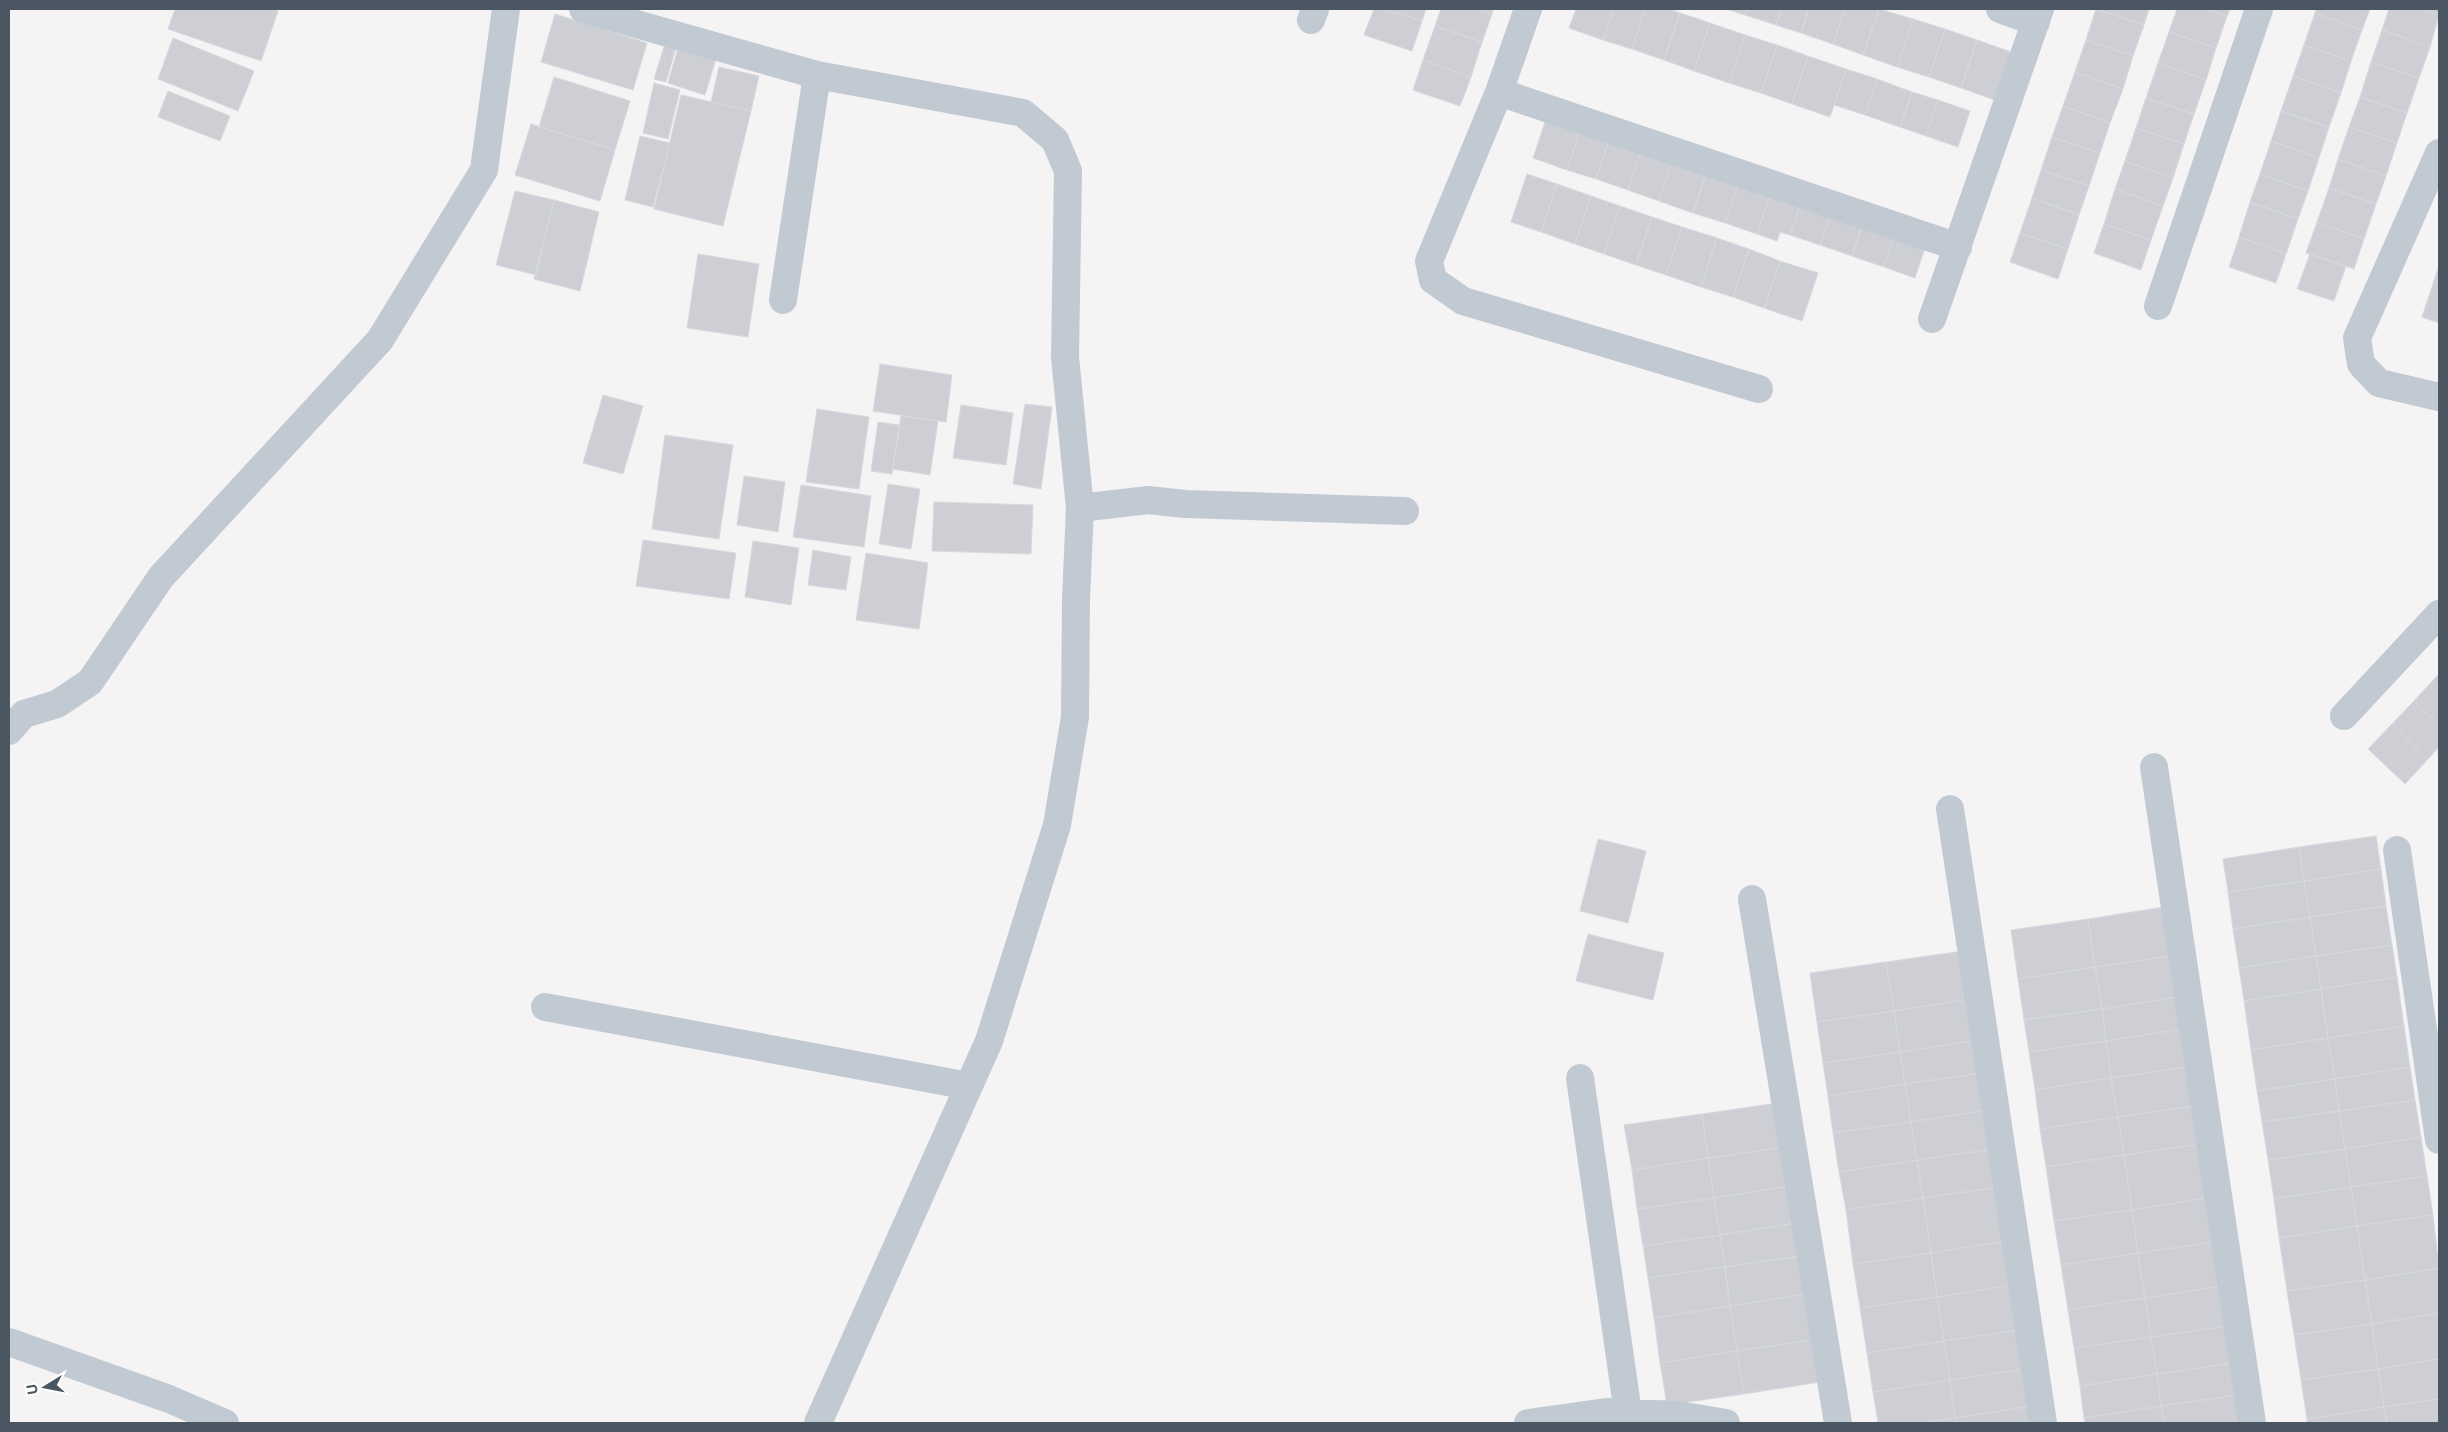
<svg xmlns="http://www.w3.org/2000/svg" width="2448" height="1432" font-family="Inter,sans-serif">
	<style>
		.building { fill: #cdcfd5; stroke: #d7d9de }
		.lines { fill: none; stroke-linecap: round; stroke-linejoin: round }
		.minor { stroke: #c1cad2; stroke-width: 28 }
	</style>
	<rect width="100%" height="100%" fill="#f5f3f3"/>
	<path class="building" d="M175,9H271L278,11L261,61L168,29Z
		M1374,9H1385L1422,21L1412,51L1364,35Z
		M1385,9H1426L1422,21Z
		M1441,9H1477L1492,14L1482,42L1435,26Z
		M1477,9H1493L1492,14Z
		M1576,9H1614L1603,40L1569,28Z
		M1614,9H1645L1632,49L1603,40Z
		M1645,9H1669L1680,13L1664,60L1632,49Z
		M1726,9H1747L1745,15Z
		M1747,9H1782L1776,25L1745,15Z
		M1782,9H1809L1801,33L1776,25Z
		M1809,9H1845L1833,44L1801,33Z
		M1845,9H1879L1863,55L1833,44Z
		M1879,9L1913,19L1897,67L1863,55Z
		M2096,9L2144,25L2133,56L2086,40Z
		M2097,9H2149L2144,25Z
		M2177,9H2206L2227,16L2216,48L2169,32Z
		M2206,9H2230L2227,16Z
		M2316,9H2370L2362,30L2315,13Z
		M2389,9H2423L2439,15L2430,47L2382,30Z
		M2423,9H2439V15Z
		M1680,13L1710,23L1694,71L1664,60Z
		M2315,13L2362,30L2351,61L2304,45Z
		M555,14L647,43L633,90L541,62Z
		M1913,19L1945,29L1929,77L1897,67Z
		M1710,23L1745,35L1729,83L1694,71Z
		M1435,26L1482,42L1471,77L1423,60Z
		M1945,29L1977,40L1961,88L1929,77Z
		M2382,30L2430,47L2419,78L2371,62Z
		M2169,32L2216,48L2206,80L2158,63Z
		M668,34L679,37L666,82L654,79Z
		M1745,35L1777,45L1761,93L1729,83Z
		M681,37L719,49L705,95L668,83Z
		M173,38L254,71L238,111L158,79Z
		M1977,40L2014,53L1998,101L1961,88Z
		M2086,40L2133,56L2123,89L2075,72Z
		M1777,45L1808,56L1792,104L1761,93Z
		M2304,45L2351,61L2341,93L2293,76Z
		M1808,56L1846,69L1830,117L1792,104Z
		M1423,60L1471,77L1460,106L1413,90Z
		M2371,62L2419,78L2407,113L2360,97Z
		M2158,63L2206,80L2194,114L2146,98Z
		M719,67L759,76L751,111L711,102Z
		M1846,69L1877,79L1865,115L1834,105Z
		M2075,72L2123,89L2110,123L2063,106Z
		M2293,76L2341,93L2329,127L2281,111Z
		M554,77L630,101L615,150L539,127Z
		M1877,79L1912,92L1900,127L1865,115Z
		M654,83L680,90L668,139L643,133Z
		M168,91L230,116L220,141L158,117Z
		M1912,92L1938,100L1926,136L1900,127Z
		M681,95L751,111L723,226L654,209Z
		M2360,97L2407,113L2397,143L2349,127Z
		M2146,98L2194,114L2184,144L2136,128Z
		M1938,100L1970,111L1958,147L1926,136Z
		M2063,106L2110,123L2100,153L2052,137Z
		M1549,110L1583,122L1567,170L1533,158Z
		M2281,111L2329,127L2319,158L2271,141Z
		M1583,122L1612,131L1596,179L1567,170Z
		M531,124L615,150L600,201L515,175Z
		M2349,127L2397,143L2386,176L2338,159Z
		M2136,128L2184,144L2173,178L2125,161Z
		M1612,131L1644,143L1628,190L1596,179Z
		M640,136L670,143L653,207L625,200Z
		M2052,137L2100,153L2089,186L2041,170Z
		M2271,141L2319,158L2308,191L2260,174Z
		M1644,143L1675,153L1659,201L1628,190Z
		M1675,153L1709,165L1693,213L1659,201Z
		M2338,159L2386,176L2376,204L2329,188Z
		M2125,161L2173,178L2163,206L2115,189Z
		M1709,165L1741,176L1725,223L1693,213Z
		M2041,170L2089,186L2079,215L2032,198Z
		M1527,174L1557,184L1541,232L1511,222Z
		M2260,174L2308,191L2298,219L2250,202Z
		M1741,176L1773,186L1757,234L1725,223Z
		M1557,184L1591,196L1575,244L1541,232Z
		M1773,186L1803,197L1790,235L1780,232L1777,241L1757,234Z
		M2329,188L2376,204L2364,239L2317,222Z
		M2115,189L2163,206L2151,240L2104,224Z
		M515,191L554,200L536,275L496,265Z
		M1591,196L1620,206L1604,254L1575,244Z
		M1803,197L1833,207L1820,245L1790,235Z
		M2032,198L2079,215L2068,249L2020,233Z
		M554,200L599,212L580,291L534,279Z
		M2250,202L2298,219L2286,254L2239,237Z
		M1620,206L1652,217L1636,265L1604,254Z
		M1833,207L1865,217L1852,256L1820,245Z
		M1652,217L1682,227L1666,275L1636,265Z
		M1865,217L1896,229L1884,267L1852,256Z
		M2317,222L2364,239L2354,269L2306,253Z
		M2104,224L2151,240L2141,270L2094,253Z
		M1682,227L1717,238L1701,287L1666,275Z
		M1896,229L1928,239L1915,278L1884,267Z
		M2020,233L2068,249L2058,279L2010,262Z
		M2239,237L2286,254L2276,283L2229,267Z
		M1717,238L1749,249L1733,297L1701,287Z
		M1749,249L1780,261L1764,308L1733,297Z
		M698,254L759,264L748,337L687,328Z
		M2310,254L2346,266L2334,301L2297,289Z
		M1780,261L1818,273L1802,321L1764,308Z
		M2438,269H2439V323L2422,317Z
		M880,364L952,375L946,422L873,411Z
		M603,395L643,406L623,474L583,463Z
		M1025,404L1052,407L1041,489L1013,484Z
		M961,405L1013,413L1006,465L953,458Z
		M817,409L869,417L859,489L806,482Z
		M901,416L938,421L930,475L893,469Z
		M878,422L899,425L892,474L871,471Z
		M665,435L733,445L719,539L652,529Z
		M744,476L785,482L778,532L737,525Z
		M888,484L920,489L911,549L879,544Z
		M801,485L871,496L864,547L793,537Z
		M934,502L1033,505L1031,554L932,551Z
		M643,540L736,553L729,599L636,586Z
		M753,541L799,548L791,605L745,597Z
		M813,550L851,557L846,590L808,585Z
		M866,553L928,563L919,629L856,620Z
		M2439,674V725L2414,701Z
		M2414,701L2439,725V747L2428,759L2392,724Z
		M2392,724L2428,759L2405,784L2368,749Z
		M2376,836L2381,869L2304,881L2299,847Z
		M1598,839L1646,851L1628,923L1580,911Z
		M2299,847L2304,881L2228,892L2223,859Z
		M2381,869L2386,906L2310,917L2304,881Z
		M2304,881L2310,917L2233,929L2228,892Z
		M2386,906L2392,945L2316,956L2310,917Z
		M2164,907L2171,956L2095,967L2088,919Z
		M2310,917L2316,956L2239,968L2233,929Z
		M2088,919L2095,967L2018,979L2011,930Z
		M1588,934L1664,953L1653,1000L1576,981Z
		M2392,945L2397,977L2321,989L2316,956Z
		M1963,951L1970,999L1894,1011L1886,962Z
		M2171,956L2177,997L2102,1009L2095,967Z
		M2316,956L2321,989L2244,1001L2239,968Z
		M1886,962L1894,1011L1817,1022L1810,973Z
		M2095,967L2102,1009L2024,1020L2018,979Z
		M2397,977L2404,1026L2328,1038L2321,989Z
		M2321,989L2328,1038L2251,1050L2244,1001Z
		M2177,997L2182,1029L2106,1041L2102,1009Z
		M1970,999L1977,1040L1900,1052L1894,1011Z
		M2102,1009L2106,1041L2029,1052L2024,1020Z
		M1894,1011L1900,1052L1823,1063L1817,1022Z
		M2404,1026L2410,1067L2335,1079L2328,1038Z
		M2182,1029L2188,1067L2111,1078L2106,1041Z
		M2328,1038L2335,1079L2257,1091L2251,1050Z
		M1977,1040L1982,1073L1905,1084L1900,1052Z
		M2106,1041L2111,1078L2035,1090L2029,1052Z
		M1900,1052L1905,1084L1828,1096L1823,1063Z
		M2188,1067L2193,1106L2118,1117L2111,1078Z
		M2410,1067L2415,1100L2339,1111L2335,1079Z
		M1982,1073L1987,1110L1911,1122L1905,1084Z
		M2111,1078L2118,1117L2040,1129L2035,1090Z
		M2335,1079L2339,1111L2262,1122L2257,1091Z
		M1905,1084L1911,1122L1833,1133L1828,1096Z
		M2415,1100L2421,1137L2345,1149L2339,1111Z
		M1778,1103L1785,1147L1708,1158L1702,1114Z
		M2193,1106L2199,1144L2124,1155L2118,1117Z
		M1987,1110L1993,1149L1917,1160L1911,1122Z
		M2339,1111L2345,1149L2268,1160L2262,1122Z
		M1702,1114L1708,1158L1632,1170L1624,1125Z
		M2118,1117L2124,1155L2046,1167L2040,1129Z
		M1911,1122L1917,1160L1839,1172L1833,1133Z
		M2421,1137L2427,1176L2351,1187L2345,1149Z
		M2199,1144L2207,1198L2132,1210L2124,1155Z
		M1785,1147L1790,1186L1714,1198L1708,1158Z
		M1993,1149L1999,1187L1923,1198L1917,1160Z
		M2345,1149L2351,1187L2274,1199L2268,1160Z
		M2124,1155L2132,1210L2054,1221L2046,1167Z
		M1708,1158L1714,1198L1637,1209L1632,1170Z
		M1917,1160L1923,1198L1846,1210L1839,1172Z
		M2427,1176L2433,1215L2357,1226L2351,1187Z
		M1790,1186L1796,1223L1720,1235L1714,1198Z
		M1999,1187L2007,1241L1931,1253L1923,1198Z
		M2351,1187L2357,1226L2279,1238L2274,1199Z
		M1714,1198L1720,1235L1643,1246L1637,1209Z
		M1923,1198L1931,1253L1853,1264L1846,1210Z
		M2207,1198L2214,1242L2138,1253L2132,1210Z
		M2132,1210L2138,1253L2061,1265L2054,1221Z
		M2433,1215L2439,1268L2365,1280L2357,1226Z
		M1796,1223L1801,1256L1725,1267L1720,1235Z
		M2357,1226L2365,1280L2287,1291L2279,1238Z
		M1720,1235L1725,1267L1648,1278L1643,1246Z
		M2007,1241L2014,1285L1937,1297L1931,1253Z
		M2214,1242L2221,1286L2145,1298L2138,1253Z
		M1931,1253L1937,1297L1860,1308L1853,1264Z
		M2138,1253L2145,1298L2068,1310L2061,1265Z
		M1801,1256L1807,1294L1730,1306L1725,1267Z
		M1725,1267L1730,1306L1654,1318L1648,1278Z
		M2439,1268V1313L2372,1324L2365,1280Z
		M2365,1280L2372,1324L2294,1335L2287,1291Z
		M2014,1285L2020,1330L1944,1341L1937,1297Z
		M2221,1286L2227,1326L2151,1337L2145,1298Z
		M1807,1294L1813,1340L1737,1351L1730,1306Z
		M1937,1297L1944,1341L1867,1353L1860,1308Z
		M2145,1298L2151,1337L2074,1348L2068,1310Z
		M1730,1306L1737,1351L1660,1363L1654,1318Z
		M2439,1313V1359L2378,1369L2372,1324Z
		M2372,1324L2378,1369L2301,1380L2294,1335Z
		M2227,1326L2233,1363L2157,1374L2151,1337Z
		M2020,1330L2026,1369L1950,1380L1944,1341Z
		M2151,1337L2157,1374L2080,1386L2074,1348Z
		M1813,1340L1820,1382L1744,1394L1737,1351Z
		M1944,1341L1950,1380L1873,1392L1867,1353Z
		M1737,1351L1744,1394L1667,1405L1660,1363Z
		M2439,1359V1399L2384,1407L2378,1369Z
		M2233,1363L2238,1395L2161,1406L2157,1374Z
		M2026,1369L2032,1406L1955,1418L1950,1380Z
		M2378,1369L2384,1407L2307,1419L2301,1380Z
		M2157,1374L2161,1406L2084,1418L2080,1386Z
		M1950,1380L1955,1418L1919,1423H1878L1873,1392Z
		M2238,1395L2242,1423H2164L2161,1406Z
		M2439,1399V1423H2387L2384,1407Z
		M2032,1406L2035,1423H1956L1955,1418Z
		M2161,1406L2164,1423H2085L2084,1418Z
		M2384,1407L2387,1423H2307V1419Z
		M1955,1418L1956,1423H1919Z"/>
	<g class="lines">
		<path class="minor" d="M583,9L817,75L1023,113L1055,140L1068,171L1065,357L1080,508L1076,599L1075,717L1057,825L989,1041L818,1423
			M1528,9L1499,92L1429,261L1433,280L1463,301L1759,389
			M2000,9L2036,22
			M1311,20L1315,9
			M1499,92L1958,247
			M2439,153L2357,338L2361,364L2379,383L2439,397
			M783,300L817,75
			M2158,306L2259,9
			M1932,319L2040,9
			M1080,508L1148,500L1185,504L1405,511
			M2344,716L2439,614
			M9,731L24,714L57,704L90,682L161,577L380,340L484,170L506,9
			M2154,767L2252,1423
			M1950,809L2043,1423
			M2397,850L2439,1140
			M1752,899L1838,1423
			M545,1007L969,1086
			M1580,1078L1628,1413
			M9,1342L169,1399L225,1423
			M1528,1423L1606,1412L1679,1415L1726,1423"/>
	</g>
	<rect width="2448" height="1432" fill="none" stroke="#4a5661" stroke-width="20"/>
	<g transform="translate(45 1387) rotate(260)" stroke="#ffffff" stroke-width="4" paint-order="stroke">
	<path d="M0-4L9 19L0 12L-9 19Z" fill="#4a5661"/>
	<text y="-8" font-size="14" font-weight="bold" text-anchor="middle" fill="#4a5661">U</text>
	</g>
</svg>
